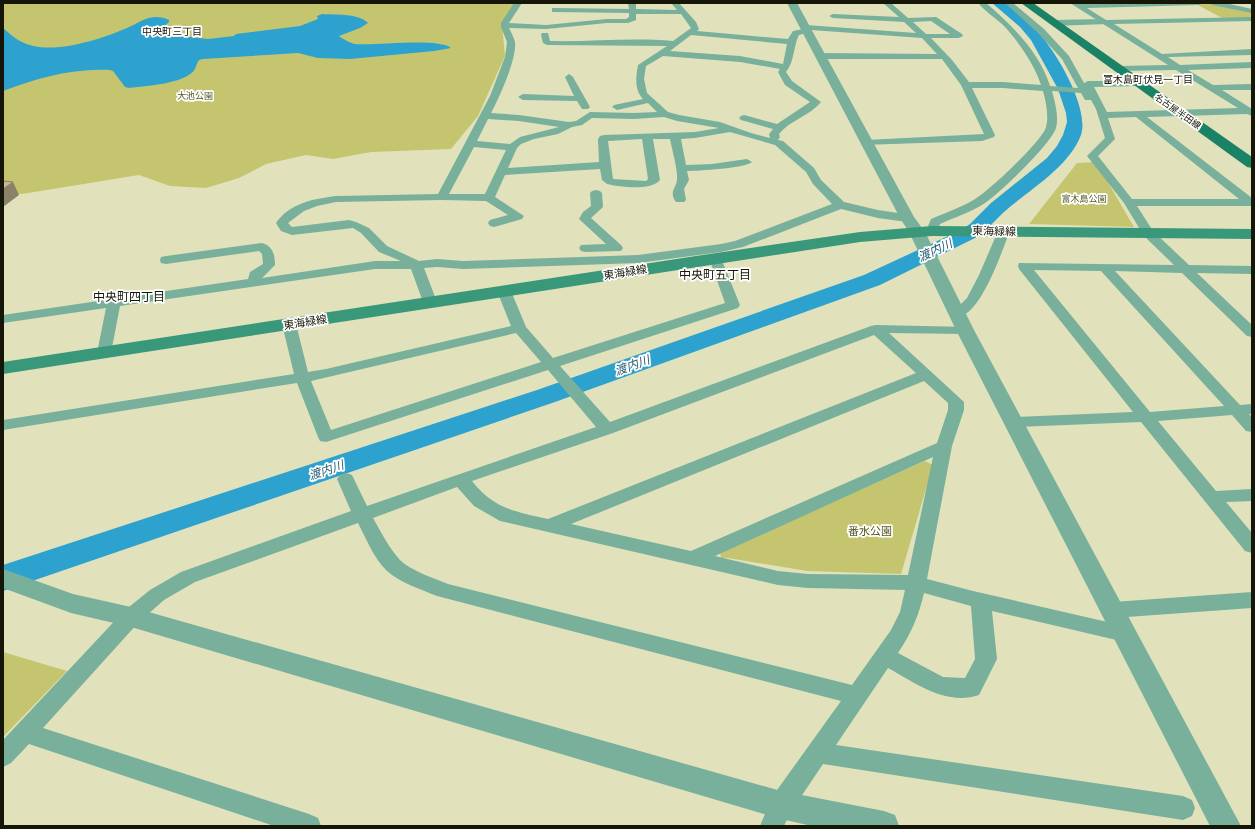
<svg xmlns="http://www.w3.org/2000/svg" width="1255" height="829" font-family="Cabin,'Noto Sans JP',sans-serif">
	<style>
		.green { fill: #c5c570 }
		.water { fill: #2ea2cf }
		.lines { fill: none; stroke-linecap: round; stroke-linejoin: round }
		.river { fill: #2ea2cf; fill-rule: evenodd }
		.minor { fill: #78b09b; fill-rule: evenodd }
		.tertiary { fill: #78b09b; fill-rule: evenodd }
		.secondary { fill: #39987a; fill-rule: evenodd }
		.primary { fill: #1b8265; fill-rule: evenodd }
		.shaded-wall { fill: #8b8268 }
		.building { fill: #c7b995; stroke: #8b8268 }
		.labels { text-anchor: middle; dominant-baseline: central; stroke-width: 3.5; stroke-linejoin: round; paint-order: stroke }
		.far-park-label { font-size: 9px; fill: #565623; stroke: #fff }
		.far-street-label { font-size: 9px; fill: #161608; stroke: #fff }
		.far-neighbourhood-label { font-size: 10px; fill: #161608; stroke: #fff }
		.street-label { font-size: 11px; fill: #161608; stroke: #fff }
		.park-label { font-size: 11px; fill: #565623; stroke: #fff }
		.water-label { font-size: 12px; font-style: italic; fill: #1f5a72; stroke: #fff }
		.neighbourhood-label { font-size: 12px; fill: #161608; stroke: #fff }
	</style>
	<rect width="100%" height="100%" fill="#e1e2bc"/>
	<path class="green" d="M3,3H515L502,24L505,56L478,116L451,149L371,152L333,159L306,155L266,164L239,178L206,188L170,186L139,175L22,194L3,193Z
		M1214,3L1252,12V18H1222L1196,4Z
		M1096,162L1134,227L1029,224L1077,163Z
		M925,461L933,465L901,574L807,571L728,558H721L720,552Z
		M3,652L67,671L3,737Z"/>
	<path class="water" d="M322,14C336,15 358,13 368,23L360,28L339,36C343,39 350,43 355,44C375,46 438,37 451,48L434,51L350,59L318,58L298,53L203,59L199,60C197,63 196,66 195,69C186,84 145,86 129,88L125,87L113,71L110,70C73,68 37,78 3,91V28C8,32 14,38 20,41C48,57 99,40 127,28C141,22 152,12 169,20V22L160,30L161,32L167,35L166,37L182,36L208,39L234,36L236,34L300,26L318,19L317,16Z"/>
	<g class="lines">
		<path class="river" d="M992,3C996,3 1003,2 1007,4C1038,18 1092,102 1081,135C1069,167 1029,190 1004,212C994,221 987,231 975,238L880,285L555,402L3,591V565L537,390L864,275L961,230L970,224L991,203L1047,158L1057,146L1063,135L1067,122L1066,113L1058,89L1031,40L1020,27Z"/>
		<path class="minor" d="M514,3H522L509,23L546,25L607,19H626L629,17V13L552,12V8H555L629,9L628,3H636V9L677,10L671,3H679L696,22L699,29L697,31L788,39L793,31L803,29V25H806L916,33L904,22L833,18L829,16L833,14L899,17L883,3H891L908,18L936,17L962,34L963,36L959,38H931L952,60L969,82H1003L1041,85C1035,65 1017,39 1002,24C994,17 985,11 978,3H986C1012,25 1040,53 1050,86L1078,88L1062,59L1038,33L1005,3H1013L1044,29L1069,56L1084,83L1088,81H1141L1143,83L1138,86L1094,87L1107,112L1238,108L1176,70L1116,71L1115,69L1119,66L1168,65L1070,3H1203L1199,5L1087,8L1106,20L1252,17V21L1114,24L1162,54L1252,49V55L1168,57L1180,65L1252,62V68L1188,70L1213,85L1252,84V90H1222L1252,109V116L1247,114L1147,117L1252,198V206H1137L1153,231L1189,265L1252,266V274L1197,273L1252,325V337L1247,336L1182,273L1115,271L1240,405L1252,404V414H1249L1252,417V432L1246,431L1232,415L1158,421L1216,491L1252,489V501L1226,502L1252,533V553L1245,551L1141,422L1013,427L1007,426L1005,422L1007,418L1013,417L1133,412L1019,269L1018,266L1019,263L1174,265L1144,236L1124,203L1087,156L1105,138L1096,109L1091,100H1085L1081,93L1052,91C1055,102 1059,117 1056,128C1051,144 1000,193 985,203C972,212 955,217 940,224L936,234H928L926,231L931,219C945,213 962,207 975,199C989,191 1043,140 1046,127C1049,116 1046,102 1043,91L1003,88H972L995,135L994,137L982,141L862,145L861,143L862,141L866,140L984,134L961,85L942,59H820L816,56L820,53L937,54L922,38L811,30L810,32L799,35C793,46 795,61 786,72L792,81L821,102C810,116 790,120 779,134L780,137L778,140L783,141L814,168L821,180L844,202L878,210L911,215L913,218L911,221L907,222L878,218L841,209L743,247L721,252L638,263L463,269L437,267L424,268L437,302L435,305H425L423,302L411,269H375L120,306L111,353L109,356L104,357L99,356L97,353L106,308L3,323V315L248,279L250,272L263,264L262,254L259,251L166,264L161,263L160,260L161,257L166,256L262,243C273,246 275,255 275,265L262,278L375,261H401L379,252L361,233L353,228L292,235L281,231L276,223C290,203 313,199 336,196L438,194L490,96L505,57L507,42L501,27V23ZM636,14H681L691,28L673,41C633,37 591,42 550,41L548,33H542L541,35L543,43L547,45L667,46L638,65C636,76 634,90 643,99L614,105L612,107L617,110L648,103L657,112L634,113L590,112L576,121L569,122L519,115L491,113C499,98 517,59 515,42C514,38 511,32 509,28L546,29L607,23H628L636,20ZM931,21L950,34H926L913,22ZM691,35L787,44L783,64L740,56L670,51ZM663,56L740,62L780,69L778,72L785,85L810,102L777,124L744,115L741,116L739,118L741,120L773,129L769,134L770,138L751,133L720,122L679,115L668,112L647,93L644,79L646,66ZM664,117L677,121L719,128L695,132L604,135L600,136L598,139L599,162L508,168L517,148L521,144L534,139L558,134L572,127L582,125L592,118L634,119ZM1136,117L1239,199H1132L1098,156L1115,139L1108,118ZM488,119L519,121L559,127L520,137L510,144L477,141ZM730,132L775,145L806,172L813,184L832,204L735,241L721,244L638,255L463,261L437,259L419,261L387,246L369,228L356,222L349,220L292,227L288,223L304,211L317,206L336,202L442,200L486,201L508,215L490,220L488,223L490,226L494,227L522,219L524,216L495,197L505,175L600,169L602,180L607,184C620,187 651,191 660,180L653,139H670C672,150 678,170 677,179C677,188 668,191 676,202H684L686,200L684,189L689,180L687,171C697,171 747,168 752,162L747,159L712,164L686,165L681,139L695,138ZM642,139L648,179L646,181L613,179L608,141ZM474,147L506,150L485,194H449ZM1034,270L1101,271L1224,406L1150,412Z
			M1211,3H1225L1252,9V13L1212,5Z
			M569,74L573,77L590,107L588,109H582L577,101L523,100L518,97L523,94L574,96L565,77Z
			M596,190L600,191L602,193L603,207L591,218L621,245L623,248L621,251L585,252L581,251L579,248L581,245L606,244L579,219L583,212L591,206L590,193L592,191Z
			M1004,227L1008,228L1010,231C1002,250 979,323 953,317L951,314L967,298L979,275L998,231L1000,228Z
			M715,254L719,255L721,258L740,305L738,308L560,366L610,422L871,326L876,325L970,327L972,330L970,333L965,334L889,333L964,402V410L952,446L927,579L973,591L1125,626L1132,628L1135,634L1132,640L1125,642L992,611L997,659L979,695C946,706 915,683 888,668L836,745L1183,796L1192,800L1195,808L1192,816L1183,820L823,764L790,813L784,826H760L772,797L841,701L437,596C422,590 399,582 387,571C374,559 366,538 358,523L195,582L164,600L138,623L43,728L309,814L318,818L321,826H274L29,744L11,763L3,767V740L124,611L150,590L181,572L351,511L337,479L340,475L346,473L352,475L367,506L596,427L548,370L326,442L320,441L318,437L297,383L3,430V420L294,374L282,324L284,321L289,320L294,321L296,324L308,372L326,369L511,326L497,291L499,288H509L511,291L526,327L553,358L725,303L709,258L711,255ZM516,333L541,362L331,430L311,381ZM874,335L916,373L548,519C516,512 494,509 472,481L613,433ZM924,381L948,403V410L937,443L691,551L571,524ZM933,457L908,575L808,574L778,571L715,556ZM457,487L474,506L500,521L778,585L808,588L905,590L900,612L891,630L852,685L448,584C434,578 411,571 400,560C389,548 381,532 373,518ZM924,593L971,606L975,659L965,678L943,677L898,653C911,634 919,615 924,593Z
			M1252,592V608L1113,618L1106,616L1103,610L1106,604L1113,602Z"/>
		<path class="tertiary" d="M787,3H797L914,217L925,232L974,330L1241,826H1210L956,330L909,232L900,218Z
			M1104,19L1109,22L1107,24L1054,26L1049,23L1054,20Z
			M3,569L73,594L131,607L781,791L884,811L895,815L899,826H812L781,819L131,627L71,613L3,588Z"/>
		<path class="secondary" d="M932,226L1252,229V239L932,236L860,242L3,374V362L696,256L860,232Z"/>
		<path class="primary" d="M1021,3H1033L1252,157V168L1247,167Z"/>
	</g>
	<path class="shaded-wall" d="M13,182L19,195L3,207V189Z"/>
	<path class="building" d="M3,181L13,182L3,189Z"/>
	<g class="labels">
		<g class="far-park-label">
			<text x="195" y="95">大池公園</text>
			<text x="1084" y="198">富木島公園</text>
		</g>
		<g class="far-street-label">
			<text transform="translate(1178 111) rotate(35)">名古屋半田線</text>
		</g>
		<g class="far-neighbourhood-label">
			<text x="172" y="31">中央町三丁目</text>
			<text x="1148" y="79">富木島町伏見一丁目</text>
		</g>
		<g class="street-label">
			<text transform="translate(994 231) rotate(1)">東海緑線</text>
			<text transform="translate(625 272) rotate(-9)">東海緑線</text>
			<text transform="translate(305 322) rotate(-9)">東海緑線</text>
		</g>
		<g class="park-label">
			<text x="870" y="531">番水公園</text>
		</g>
		<g class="water-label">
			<text transform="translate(935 250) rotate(-25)">渡内川</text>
			<text transform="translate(632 365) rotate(-20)">渡内川</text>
			<text transform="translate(326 470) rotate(-19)">渡内川</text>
		</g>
		<g class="neighbourhood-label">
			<text x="715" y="274">中央町五丁目</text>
			<text x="129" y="296">中央町四丁目</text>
		</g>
	</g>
	<rect width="1255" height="829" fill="none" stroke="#161608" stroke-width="8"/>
</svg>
